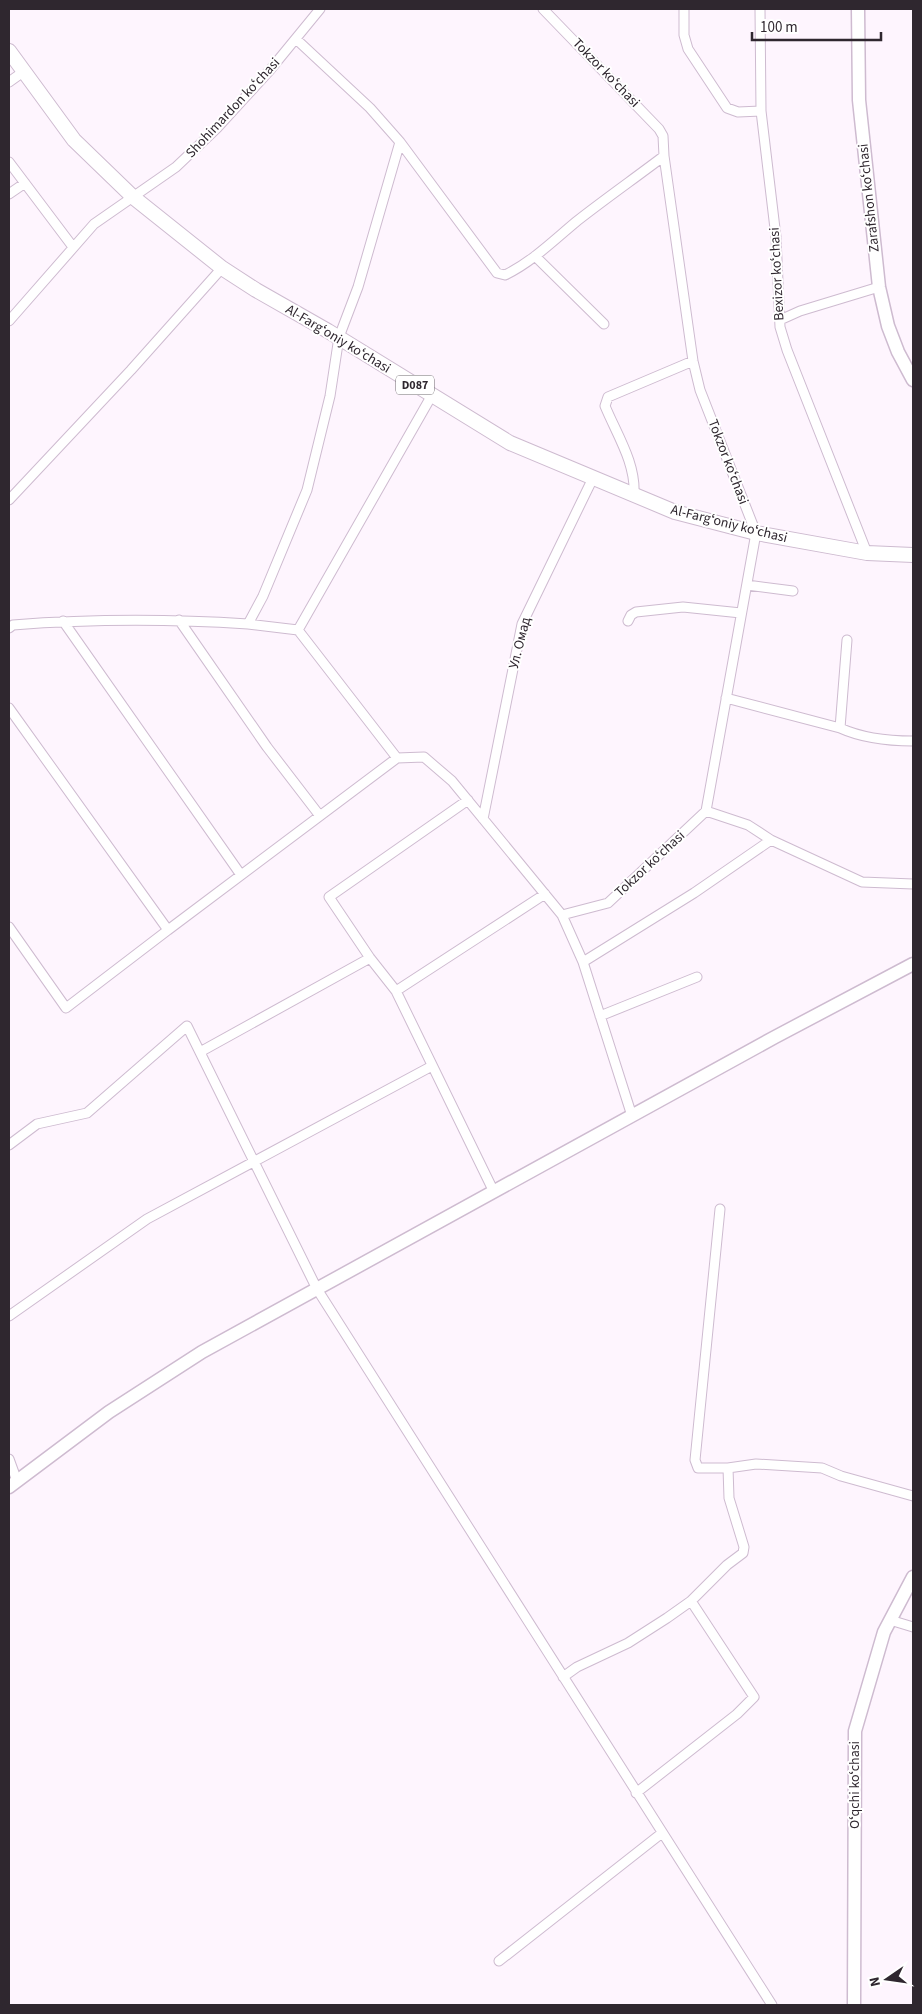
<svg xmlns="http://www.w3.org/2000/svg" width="922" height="2014" font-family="'Source Sans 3',sans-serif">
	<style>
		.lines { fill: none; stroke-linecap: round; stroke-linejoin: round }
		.street-casing { stroke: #cebbd0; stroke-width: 11 }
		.secondary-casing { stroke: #cebbd0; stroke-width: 15 }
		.primary-casing { stroke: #cebbd0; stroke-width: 16 }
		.street { stroke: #fff; stroke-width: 9 }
		.secondary { stroke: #fff; stroke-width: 12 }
		.primary { stroke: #fff; stroke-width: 14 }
		.labels { text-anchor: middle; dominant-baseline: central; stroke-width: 4; stroke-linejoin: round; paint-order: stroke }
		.shield { fill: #fff; stroke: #6d686d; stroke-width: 1 }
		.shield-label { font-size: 12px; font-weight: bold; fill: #2f272f }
		.street-label { font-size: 14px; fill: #2f272f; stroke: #fff }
	</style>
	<rect width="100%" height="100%" fill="#fef5fe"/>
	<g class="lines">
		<g class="street-casing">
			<path id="street" d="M543,9L659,129L663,136L664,156L693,361L700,390L756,533L706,811L608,903L562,915
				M684,9V35L688,49L727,108L738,112L761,111
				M760,9L761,111L776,237L780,327L787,350L867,553
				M296,39L370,108L400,142L497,273L505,275C532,262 554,240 577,221C605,199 635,178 664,156
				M9,82L23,72
				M400,142L358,287L339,337L330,396L307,490L263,596L248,624L298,630L397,758L424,757L452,781L562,915L583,962L632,1116
				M9,162L73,247
				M9,194L25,183
				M535,256L604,324
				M780,320L800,311L879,287
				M9,321L94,224L176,167L217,128L270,70L320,9
				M634,495C636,463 617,435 605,406L608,397L693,361
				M9,500L131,370L222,268
				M747,585L793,591
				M179,620L267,747L320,816
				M63,621L241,875
				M628,621L631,615L636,612L683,607L741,613
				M9,628L13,625C91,619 170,619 248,624
				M298,630L432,395
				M847,640L840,728C862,738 889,741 913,741
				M726,698L840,728
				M9,708L168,930L66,1008L9,927
				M483,819L522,624L593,478
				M771,840L862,882L913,884
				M168,930L397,758
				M583,962L694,893L771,840L748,825L706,811
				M396,991L370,958L329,897L468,800
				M600,1016L697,977
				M200,1052L370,958
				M9,1145L37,1124L87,1113L187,1026L317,1289L772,2005
				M494,1192L396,991L545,894
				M720,1209L695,1460L698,1468H728
				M9,1316L147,1219L432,1066
				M9,1459L17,1481
				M890,1620L913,1627
				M563,1677L577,1667L628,1643L667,1618L691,1601L727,1565L743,1553L744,1547L729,1498L728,1468L756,1464L822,1468L841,1476L913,1496
				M636,1793L737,1714L754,1697L691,1601
				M499,1961L662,1833"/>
		</g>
		<g class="secondary-casing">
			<path id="secondary" d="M858,9L859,100L879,287L888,326L898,352L913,380
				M9,1487L109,1412L202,1352L775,1037L913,964
				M854,2005L855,1731L884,1632L913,1577"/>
		</g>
		<g class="primary-casing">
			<path id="primary" d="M9,51L74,140L133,197L222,268L256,290L328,331L510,443L675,512L756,533L867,553L913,555"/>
		</g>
		<use href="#street" class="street"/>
		<use href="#secondary" class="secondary"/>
		<use href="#primary" class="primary"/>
	</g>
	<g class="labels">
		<rect class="shield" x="396" y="375.5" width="38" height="19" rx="4"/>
		<g class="shield-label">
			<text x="415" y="385">D087</text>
		</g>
		<g class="street-label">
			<text transform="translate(606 73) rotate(46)">Tokzor koʻchasi</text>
			<text transform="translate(233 108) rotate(-47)">Shohimardon koʻchasi</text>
			<text transform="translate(869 198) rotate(-96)">Zarafshon koʻchasi</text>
			<text transform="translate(777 274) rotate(-93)">Bexizor koʻchasi</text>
			<text transform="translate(338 339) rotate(31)">Al-Fargʻoniy koʻchasi</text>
			<text transform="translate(728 462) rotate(69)">Tokzor koʻchasi</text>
			<text transform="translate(729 524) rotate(14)">Al-Fargʻoniy koʻchasi</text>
			<text transform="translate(520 643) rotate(-76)">Ул. Омад</text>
			<text transform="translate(650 864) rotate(-43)">Tokzor koʻchasi</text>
			<text transform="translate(855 1785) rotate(-90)">Oʻqchi koʻchasi</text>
		</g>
	</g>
	<rect width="922" height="2014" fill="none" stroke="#2f272f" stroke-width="20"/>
	<g transform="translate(887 1979) rotate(257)" stroke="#ffffff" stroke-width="4" paint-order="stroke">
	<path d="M0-4L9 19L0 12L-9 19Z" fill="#2f272f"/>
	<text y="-8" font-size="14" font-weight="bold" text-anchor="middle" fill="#2f272f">N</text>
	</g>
	<path d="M752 32v8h129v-8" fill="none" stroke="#2f272f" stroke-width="2.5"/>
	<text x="760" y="32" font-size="15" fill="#2f272f" stroke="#ffffff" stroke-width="4" paint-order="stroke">100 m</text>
</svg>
